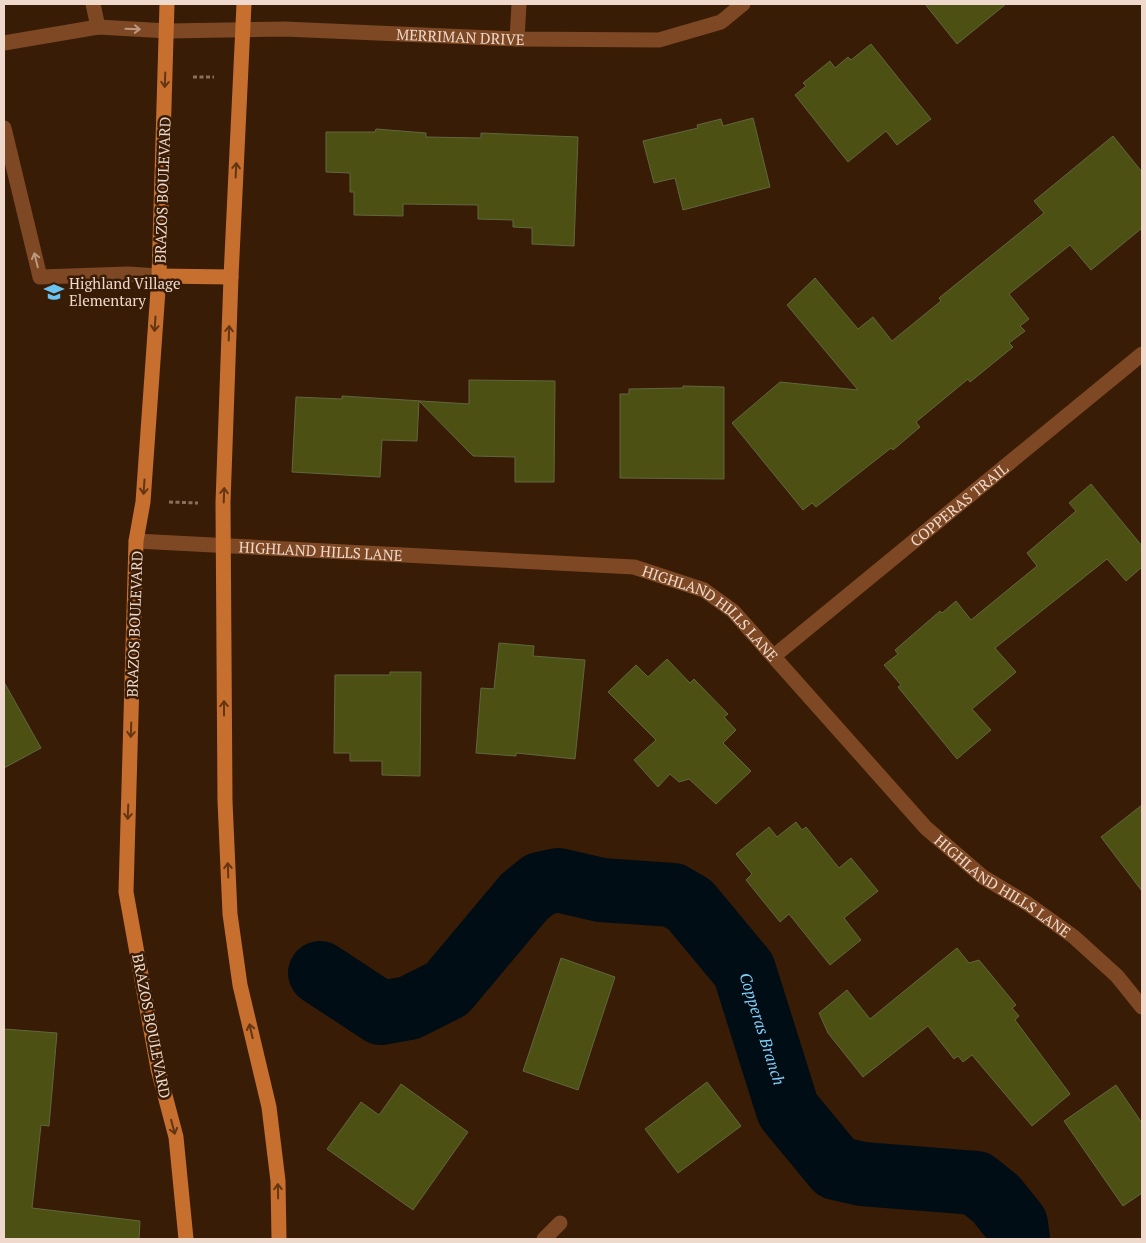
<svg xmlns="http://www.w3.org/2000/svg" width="1146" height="1243" font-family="'PT Serif',serif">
  <rect width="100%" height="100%" fill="#391c06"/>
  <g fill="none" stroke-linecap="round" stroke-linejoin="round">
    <path stroke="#010d15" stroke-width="64" id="s1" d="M 320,973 L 381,1013 L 409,1008 L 447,989 L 524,897 L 540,884 L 558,880 L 601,890 L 673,895 L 690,905 L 744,970 L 788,1110 L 836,1168 L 862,1174 L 976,1183 L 996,1199 L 1016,1224 L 1018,1239"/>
  </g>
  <g fill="#4c5113" stroke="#61663f">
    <path d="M 925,4 L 1006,4 L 957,44 Z"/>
    <path d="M 871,44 L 931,119 L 897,145 L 886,131 L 848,162 L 795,95 L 806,86 L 803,83 L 830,61 L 835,68 L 848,57 L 851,60 Z"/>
    <path d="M 753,118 L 770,187 L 683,210 L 675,178 L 654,183 L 643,141 L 698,128 L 697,125 L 721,119 L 723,126 Z"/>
    <path d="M 376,129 L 426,133 L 426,137 L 481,138 L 481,133 L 578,137 L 574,246 L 532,244 L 532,228 L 513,227 L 513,220 L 478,219 L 478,205 L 403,204 L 403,216 L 354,215 L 354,192 L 350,192 L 350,173 L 326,172 L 326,132 L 375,132 Z"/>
    <path d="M 1113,136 L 1142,172 L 1142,228 L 1091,270 L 1070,245 L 1009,294 L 1029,319 L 1020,326 L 1025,331 L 1009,343 L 1013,347 L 970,382 L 968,379 L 916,422 L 920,427 L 893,450 L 891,448 L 816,507 L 812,503 L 803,510 L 732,423 L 780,382 L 858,390 L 787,305 L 815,278 L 858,329 L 873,317 L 892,341 L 941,301 L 939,298 L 1044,213 L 1034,201 Z"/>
    <path d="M 469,380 L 555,381 L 554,482 L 515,482 L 515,457 L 473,456 L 419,401 L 417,441 L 382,440 L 380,477 L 292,472 L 296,397 L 342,399 L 342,396 L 469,404 Z"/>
    <path d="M 683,386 L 724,387 L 724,479 L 620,478 L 620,394 L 629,394 L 629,389 L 683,388 Z"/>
    <path d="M 1091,484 L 1142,546 L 1142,567 L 1126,581 L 1107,559 L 995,648 L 1016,672 L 972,709 L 991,730 L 957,759 L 898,687 L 901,685 L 884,665 L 898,654 L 895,650 L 940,611 L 942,613 L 956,601 L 971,620 L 1037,566 L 1027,553 L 1076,511 L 1069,503 Z"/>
    <path d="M 499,643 L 534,646 L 533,656 L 585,660 L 575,759 L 516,753 L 516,756 L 476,753 L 481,688 L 494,689 Z"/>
    <path d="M 667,659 L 690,683 L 694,679 L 728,714 L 724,717 L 736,730 L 723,743 L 751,771 L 716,804 L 689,779 L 679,782 L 670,774 L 658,787 L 634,760 L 656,740 L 608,692 L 636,665 L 648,677 Z"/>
    <path d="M 390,672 L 421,672 L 420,776 L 382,775 L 382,761 L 350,761 L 350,753 L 334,753 L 335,675 L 390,675 Z"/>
    <path d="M 4,682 L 41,748 L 4,768 Z"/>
    <path d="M 1142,805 L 1142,891 L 1101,837 Z"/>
    <path d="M 796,822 L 802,830 L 806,827 L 839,868 L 851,858 L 878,891 L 844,918 L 861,940 L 830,965 L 789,914 L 780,922 L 746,880 L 752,874 L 736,854 L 769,827 L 777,837 Z"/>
    <path d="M 957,948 L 969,963 L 979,960 L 1016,1005 L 1012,1008 L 1019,1016 L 1015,1020 L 1070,1094 L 1032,1126 L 972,1055 L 963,1062 L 958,1056 L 954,1059 L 928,1026 L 863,1077 L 828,1033 L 819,1013 L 847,990 L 870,1019 Z"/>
    <path d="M 561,958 L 615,977 L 578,1090 L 523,1071 Z"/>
    <path d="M 4,1029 L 57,1033 L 49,1126 L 41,1125 L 32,1208 L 140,1221 L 139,1239 L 4,1239 Z"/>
    <path d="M 707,1082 L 741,1126 L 678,1173 L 645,1129 Z"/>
    <path d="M 401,1084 L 468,1132 L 413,1210 L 327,1149 L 361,1102 L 379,1115 Z"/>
    <path d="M 1116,1085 L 1142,1123 L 1142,1193 L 1123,1206 L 1064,1121 Z"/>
  </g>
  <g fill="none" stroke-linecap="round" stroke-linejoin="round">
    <g stroke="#89705e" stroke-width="3" stroke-dasharray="4 2.5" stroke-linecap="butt">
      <path d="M 193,77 L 214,77"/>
      <path d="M 169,502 L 198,503"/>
    </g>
    <g stroke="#7d4823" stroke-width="15">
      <path d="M 93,4 L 98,27"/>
      <path d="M 517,39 L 519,4"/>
      <path id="s2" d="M 4,43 L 98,27 L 168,31 L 284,29 L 517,39 L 659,40 L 721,22 L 743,4"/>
      <path d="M 4,128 L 40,277 L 128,274 L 159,276"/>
      <path id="s3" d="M 136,541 L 634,567 L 704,590 L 733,611 L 926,828 L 983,877 L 1028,904 L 1074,937 L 1117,976 L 1142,1007"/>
      <path id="s4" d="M 774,656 L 1142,354"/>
      <path d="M 544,1239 L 560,1223"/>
    </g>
    <g stroke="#c66f2f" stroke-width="15">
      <path d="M 167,4 L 159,276 L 143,502 L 136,541 L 126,892 L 158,1069 L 176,1137 L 186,1239"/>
      <path d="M 244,4 L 231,277 L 223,503 L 225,801 L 230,914 L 240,985 L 269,1107 L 278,1181 L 279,1239"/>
      <path d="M 159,276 L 231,277"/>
    </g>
  </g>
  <defs><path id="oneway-shaft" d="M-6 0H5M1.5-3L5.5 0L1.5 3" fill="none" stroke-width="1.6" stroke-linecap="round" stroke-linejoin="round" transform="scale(1.25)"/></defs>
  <g stroke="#bb9880">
    <use href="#oneway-shaft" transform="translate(133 29) rotate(2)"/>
    <use href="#oneway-shaft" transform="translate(36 260) rotate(-104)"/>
  </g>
  <g stroke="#633512">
    <use href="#oneway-shaft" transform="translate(165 80) rotate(92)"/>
    <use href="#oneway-shaft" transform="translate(236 170) rotate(-87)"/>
    <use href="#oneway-shaft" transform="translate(155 324) rotate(94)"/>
    <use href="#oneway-shaft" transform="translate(229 333) rotate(-88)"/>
    <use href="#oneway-shaft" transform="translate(144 487) rotate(94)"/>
    <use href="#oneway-shaft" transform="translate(224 495) rotate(-88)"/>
    <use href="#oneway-shaft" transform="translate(224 708) rotate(-90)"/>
    <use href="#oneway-shaft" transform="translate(131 730) rotate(92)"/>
    <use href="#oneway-shaft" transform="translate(128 812) rotate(92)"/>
    <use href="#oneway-shaft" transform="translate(228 870) rotate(-92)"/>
    <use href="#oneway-shaft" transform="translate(251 1031) rotate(-103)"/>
    <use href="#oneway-shaft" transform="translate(173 1127) rotate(75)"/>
    <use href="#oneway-shaft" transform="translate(278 1191) rotate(-91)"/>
  </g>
  <defs>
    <symbol id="school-bare" viewBox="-9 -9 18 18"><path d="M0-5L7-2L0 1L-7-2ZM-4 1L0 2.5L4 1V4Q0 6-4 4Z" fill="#6bc3f2" stroke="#391c06" stroke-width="2.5" paint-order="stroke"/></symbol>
  </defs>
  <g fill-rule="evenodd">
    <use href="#school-bare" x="40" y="278" width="28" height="28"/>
  </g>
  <g text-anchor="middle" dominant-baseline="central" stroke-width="5" stroke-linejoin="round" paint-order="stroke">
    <g font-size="15" fill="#eed9cc" stroke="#391c06">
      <text stroke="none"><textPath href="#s2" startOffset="458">MERRIMAN DRIVE</textPath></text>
      <text transform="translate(162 190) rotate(-88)">BRAZOS BOULEVARD</text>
      <text stroke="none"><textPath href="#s4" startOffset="239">COPPERAS TRAIL</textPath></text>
      <text stroke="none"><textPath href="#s3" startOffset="185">HIGHLAND HILLS LANE</textPath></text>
      <text stroke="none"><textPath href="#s3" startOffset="590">HIGHLAND HILLS LANE</textPath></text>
      <text transform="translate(134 624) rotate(-88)">BRAZOS BOULEVARD</text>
      <text stroke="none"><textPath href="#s3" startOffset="995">HIGHLAND HILLS LANE</textPath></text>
      <text transform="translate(152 1026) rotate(79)">BRAZOS BOULEVARD</text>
    </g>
    <g font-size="15" fill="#eed9cc" stroke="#391c06" text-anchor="start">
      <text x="69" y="283">Highland Village<tspan x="69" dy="17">Elementary</tspan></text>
    </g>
    <g font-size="16" font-style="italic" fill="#80d1fd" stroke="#391c06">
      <text stroke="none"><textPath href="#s1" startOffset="585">Copperas Branch</textPath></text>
    </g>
  </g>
  <rect width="1146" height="1243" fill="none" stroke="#eed9cc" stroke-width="10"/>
</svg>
